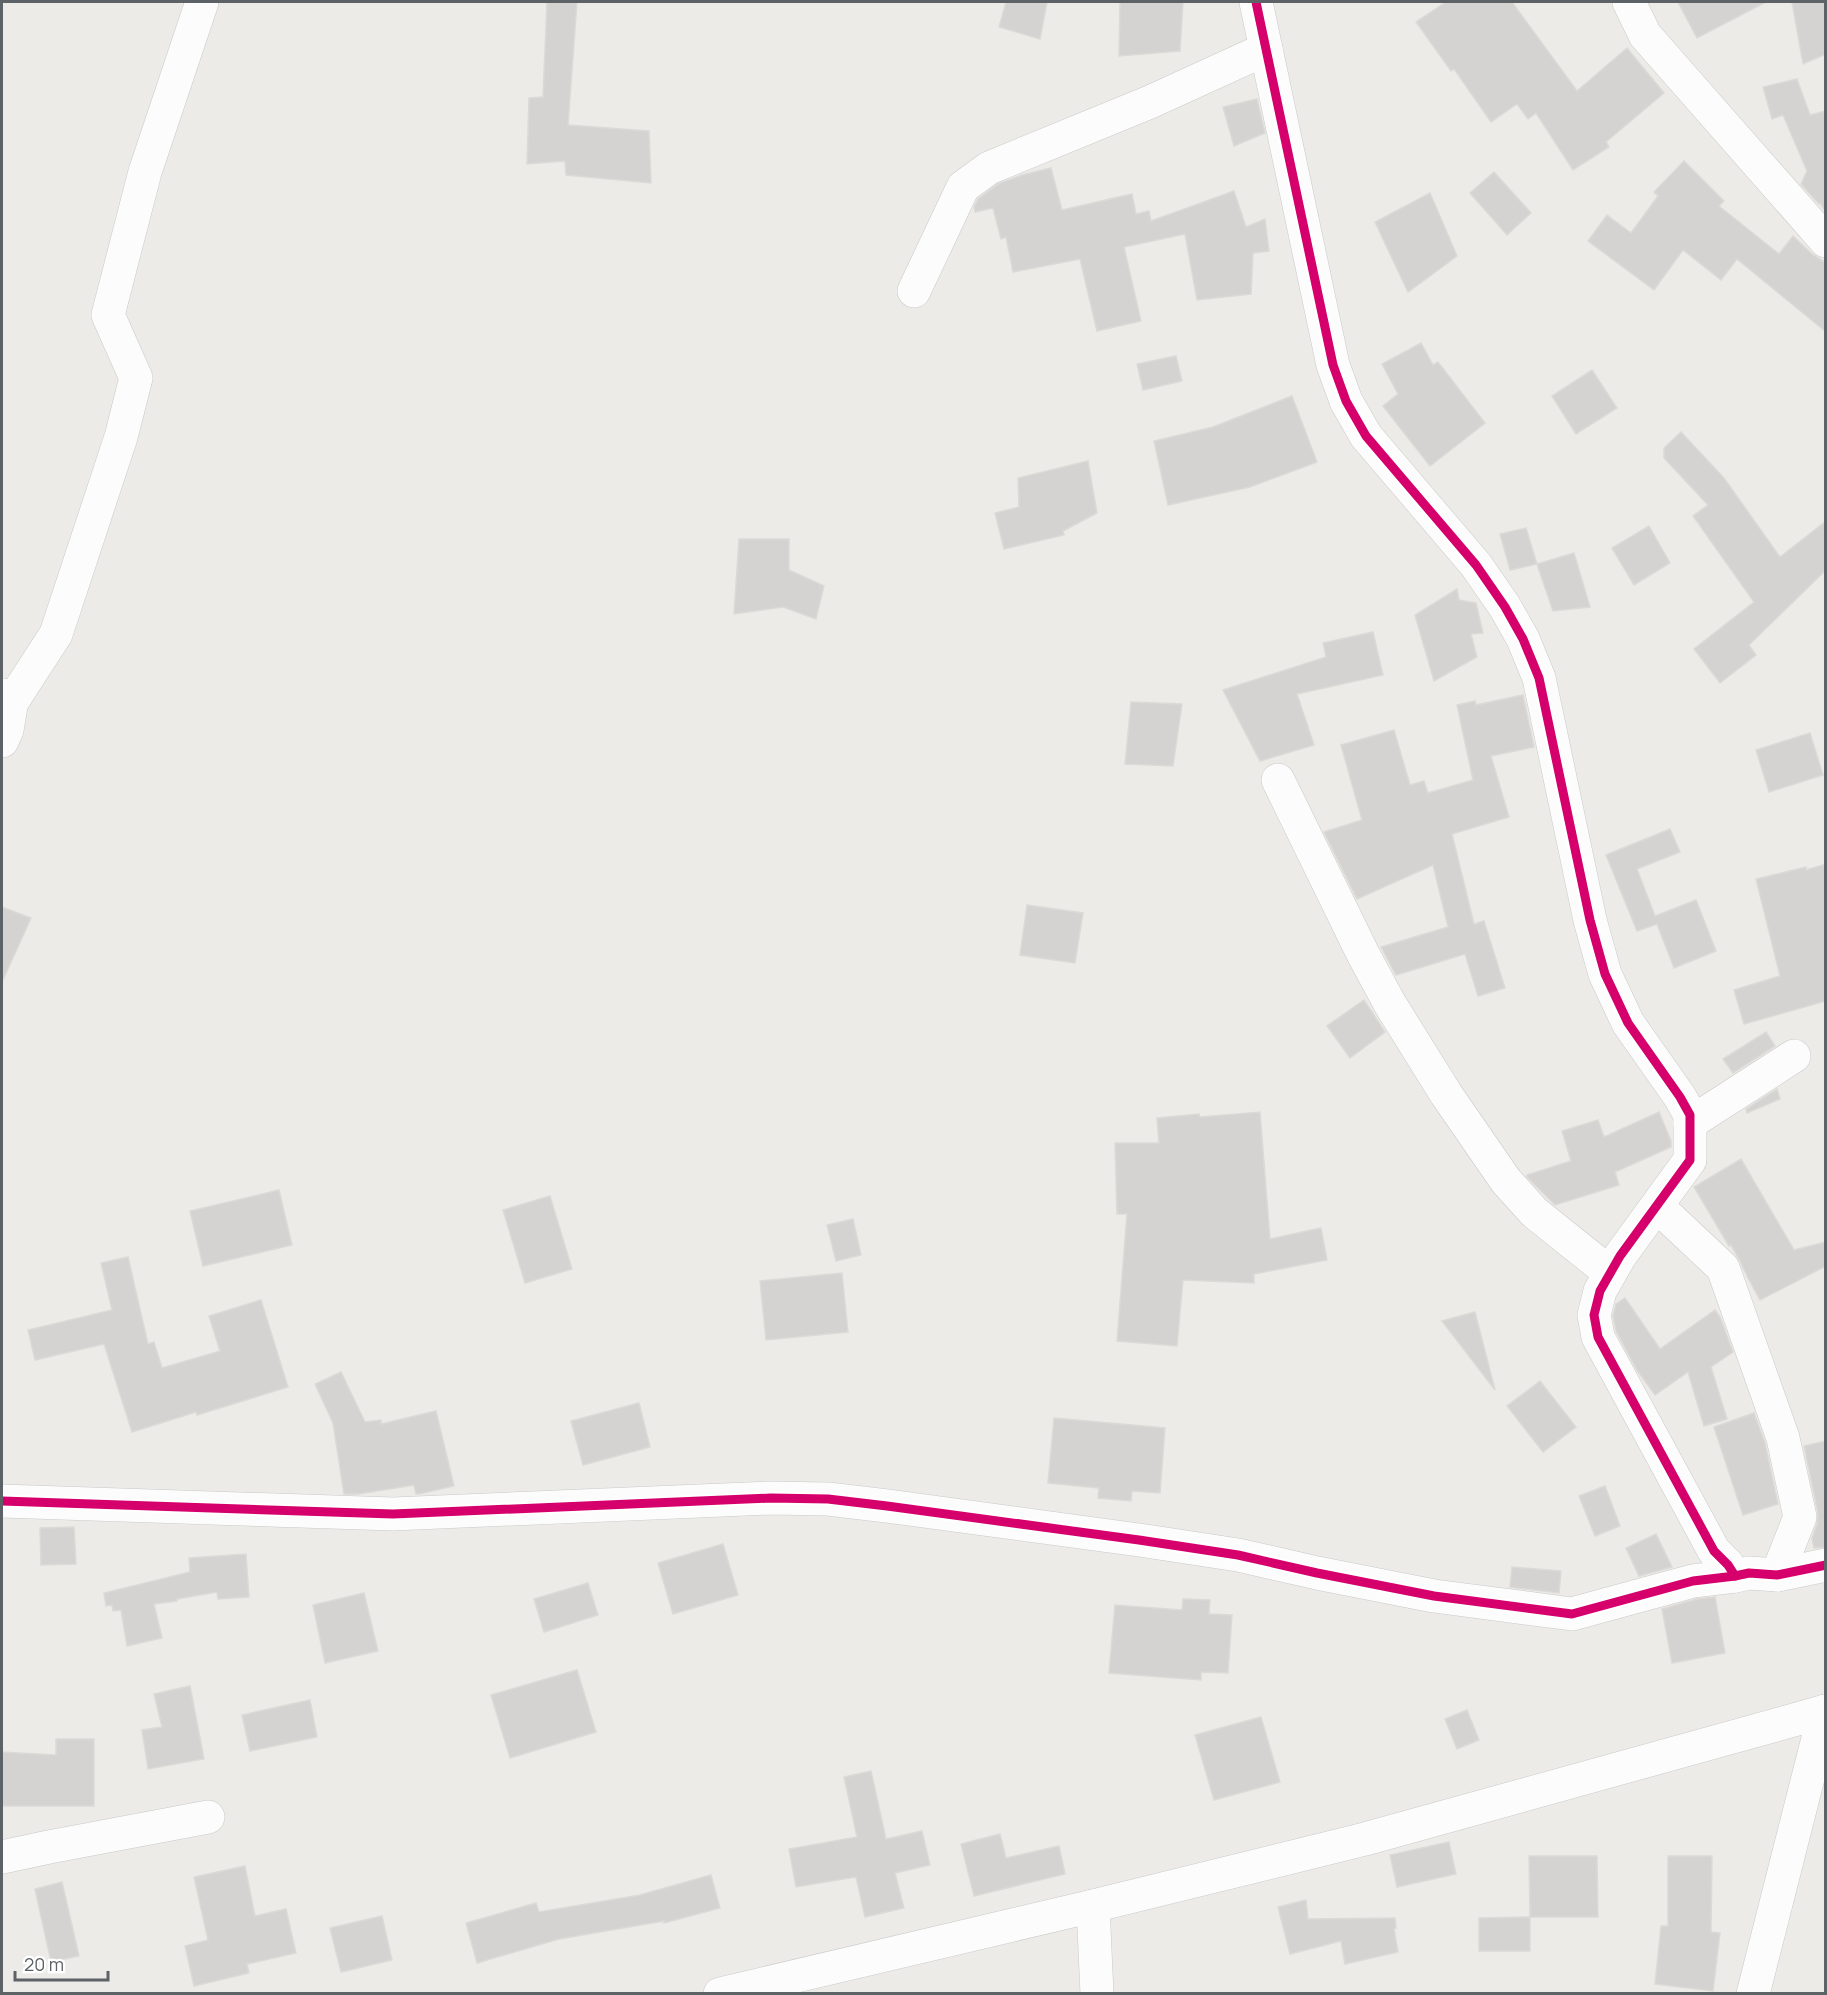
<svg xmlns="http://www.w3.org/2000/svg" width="1827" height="1995" font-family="Manrope,sans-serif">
  <rect width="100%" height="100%" fill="#edebe8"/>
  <g fill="#d4d3d2" stroke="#dcdad7" stroke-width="1.5">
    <path d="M 547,2 L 577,2 L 568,125 L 649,131 L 651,183 L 566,175 L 565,161 L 527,164 L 529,98 L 543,97 Z"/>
    <path d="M 1006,2 L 1047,2 L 1040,39 L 999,27 Z"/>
    <path d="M 1120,2 L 1183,2 L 1180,51 L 1119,56 Z"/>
    <path d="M 1446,2 L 1512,2 L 1577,91 L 1627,48 L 1664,93 L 1606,142 L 1609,147 L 1573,170 L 1536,113 L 1528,119 L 1517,104 L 1491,122 L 1454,69 L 1451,71 L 1416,22 Z"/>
    <path d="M 1678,2 L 1766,2 L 1697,38 Z"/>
    <path d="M 1792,2 L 1826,2 L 1826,54 L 1803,64 Z"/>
    <path d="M 1797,79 L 1810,115 L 1826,111 L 1826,212 L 1820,203 L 1819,204 L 1801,184 L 1807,171 L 1783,115 L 1772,119 L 1763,87 Z"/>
    <path d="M 1257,99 L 1265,133 L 1234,146 L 1223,107 Z"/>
    <path d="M 1684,161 L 1724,201 L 1719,206 L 1779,254 L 1793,236 L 1812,254 L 1826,263 L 1826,332 L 1737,259 L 1721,280 L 1683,250 L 1654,290 L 1588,241 L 1607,215 L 1631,233 L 1658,196 L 1654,192 Z"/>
    <path d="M 1051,168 L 1062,210 L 1132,194 L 1136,214 L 1149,211 L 1151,221 L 1234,191 L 1246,227 L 1265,219 L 1269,251 L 1253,253 L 1251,294 L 1197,300 L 1185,234 L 1124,247 L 1141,321 L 1097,331 L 1080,259 L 1013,272 L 1006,237 L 1001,239 L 993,208 L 975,212 L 974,207 L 978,199 L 998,184 L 1022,175 Z"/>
    <path d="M 1494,172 L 1531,213 L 1507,235 L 1470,193 Z"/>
    <path d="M 1430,193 L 1457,256 L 1408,292 L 1375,222 Z"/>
    <path d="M 1421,343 L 1433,365 L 1438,362 L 1485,423 L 1430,466 L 1383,406 L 1398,394 L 1382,364 Z"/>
    <path d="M 1176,356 L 1182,381 L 1143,390 L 1137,364 Z"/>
    <path d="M 1592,370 L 1617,408 L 1576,434 L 1552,396 Z"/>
    <path d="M 1292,396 L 1317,462 L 1250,487 L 1168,505 L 1154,441 L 1213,427 Z"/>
    <path d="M 1681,432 L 1724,478 L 1780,557 L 1826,521 L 1826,570 L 1749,645 L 1756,655 L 1720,683 L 1694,649 L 1754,602 L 1693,516 L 1708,505 L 1664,458 L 1664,448 Z"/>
    <path d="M 1088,461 L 1097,513 L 1063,531 L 1064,535 L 1004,549 L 995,513 L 1019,507 L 1018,478 Z"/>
    <path d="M 1649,526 L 1670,563 L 1634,585 L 1612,548 Z"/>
    <path d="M 1526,528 L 1537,564 L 1510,570 L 1500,534 Z"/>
    <path d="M 739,539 L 789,539 L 789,570 L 824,586 L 816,619 L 783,607 L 734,614 Z"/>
    <path d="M 1574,553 L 1590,607 L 1553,611 L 1537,564 Z"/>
    <path d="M 1457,589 L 1459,600 L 1476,603 L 1483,633 L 1471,634 L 1477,657 L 1434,681 L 1415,615 Z"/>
    <path d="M 1373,632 L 1383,675 L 1297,694 L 1314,745 L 1260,761 L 1223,690 L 1326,657 L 1323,643 Z"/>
    <path d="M 1523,695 L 1534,747 L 1491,756 L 1509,817 L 1452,834 L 1474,924 L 1484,921 L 1505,988 L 1478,996 L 1465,954 L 1396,975 L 1381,947 L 1448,927 L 1433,865 L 1357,899 L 1324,832 L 1362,820 L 1341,745 L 1394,730 L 1410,785 L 1424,781 L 1428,793 L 1473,780 L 1457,705 L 1475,701 L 1476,705 Z"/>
    <path d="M 1131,702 L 1182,704 L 1173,766 L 1125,764 Z"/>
    <path d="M 1810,733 L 1823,775 L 1769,792 L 1756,750 Z"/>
    <path d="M 1670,829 L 1680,852 L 1637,869 L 1655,916 L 1696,900 L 1716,951 L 1674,968 L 1657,924 L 1637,931 L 1606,855 Z"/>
    <path d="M 1826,864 L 1826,1001 L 1744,1024 L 1734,990 L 1780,976 L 1756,879 L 1806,867 L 1806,870 Z"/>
    <path d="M 1027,905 L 1083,913 L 1075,963 L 1020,955 Z"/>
    <path d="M 2,907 L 31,918 L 2,982 Z"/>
    <path d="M 1364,1000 L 1385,1032 L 1350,1058 L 1327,1026 Z"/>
    <path d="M 1766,1032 L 1775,1046 L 1733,1073 L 1723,1059 Z"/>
    <path d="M 1777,1089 L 1780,1099 L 1747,1113 L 1746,1109 Z"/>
    <path d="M 1260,1112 L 1270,1239 L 1321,1228 L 1327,1260 L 1254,1274 L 1254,1283 L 1183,1280 L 1177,1346 L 1117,1341 L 1127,1214 L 1117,1214 L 1115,1143 L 1159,1143 L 1157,1118 L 1199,1114 L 1200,1117 Z"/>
    <path d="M 1659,1112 L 1671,1141 L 1671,1147 L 1615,1172 L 1619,1185 L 1555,1205 L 1527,1177 L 1527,1175 L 1571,1161 L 1562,1131 L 1598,1120 L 1604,1137 Z"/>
    <path d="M 1741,1159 L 1794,1250 L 1826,1242 L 1826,1266 L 1760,1300 L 1748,1278 L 1740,1261 L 1731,1245 L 1729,1246 L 1694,1187 Z"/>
    <path d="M 279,1190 L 292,1245 L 203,1266 L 190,1211 Z"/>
    <path d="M 550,1196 L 572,1269 L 525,1283 L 503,1210 Z"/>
    <path d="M 853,1219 L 861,1255 L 836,1261 L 827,1225 Z"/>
    <path d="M 128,1257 L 148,1344 L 154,1342 L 162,1368 L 220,1351 L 209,1316 L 261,1300 L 288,1387 L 197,1415 L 196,1412 L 132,1432 L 104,1344 L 35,1360 L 28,1330 L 112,1310 L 101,1263 Z"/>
    <path d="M 842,1273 L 848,1332 L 766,1340 L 760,1281 Z"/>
    <path d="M 1625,1298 L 1660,1349 L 1715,1310 L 1720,1317 L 1733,1352 L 1711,1367 L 1727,1419 L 1704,1426 L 1688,1372 L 1655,1395 L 1637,1370 L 1616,1331 L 1613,1316 L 1616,1304 Z"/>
    <path d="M 1475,1312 L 1495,1390 L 1442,1321 Z"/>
    <path d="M 341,1372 L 365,1422 L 381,1420 L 381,1424 L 436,1411 L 454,1486 L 419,1494 L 416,1494 L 414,1485 L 358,1494 L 344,1494 L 333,1423 L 315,1384 Z"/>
    <path d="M 1540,1381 L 1576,1427 L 1543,1452 L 1507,1406 Z"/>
    <path d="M 639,1403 L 650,1447 L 583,1465 L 571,1421 Z"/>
    <path d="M 1754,1413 L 1765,1443 L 1778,1504 L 1743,1515 L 1714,1427 Z"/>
    <path d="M 1054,1418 L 1165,1428 L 1160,1493 L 1132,1491 L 1131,1501 L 1098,1498 L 1099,1488 L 1048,1483 Z"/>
    <path d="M 1826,1441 L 1826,1547 L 1814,1548 L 1812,1539 L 1817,1524 L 1818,1513 L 1804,1446 Z"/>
    <path d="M 1605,1486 L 1620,1526 L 1595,1536 L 1579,1496 Z"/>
    <path d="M 74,1527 L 76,1564 L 41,1565 L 40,1528 Z"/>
    <path d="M 1656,1534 L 1672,1567 L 1639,1576 L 1626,1548 Z"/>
    <path d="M 723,1544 L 738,1595 L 673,1614 L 658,1563 Z"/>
    <path d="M 246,1554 L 249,1597 L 218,1599 L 217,1592 L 177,1599 L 177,1601 L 154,1604 L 162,1638 L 127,1646 L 121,1610 L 113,1611 L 112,1605 L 106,1606 L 104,1593 L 190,1572 L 189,1558 Z"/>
    <path d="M 1512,1567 L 1561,1571 L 1559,1593 L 1510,1587 Z"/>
    <path d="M 588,1583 L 598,1615 L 544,1632 L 534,1599 Z"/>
    <path d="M 364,1593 L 378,1651 L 325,1663 L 313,1605 Z"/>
    <path d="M 1715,1597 L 1725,1653 L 1672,1663 L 1662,1609 L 1697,1599 Z"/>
    <path d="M 1183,1599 L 1210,1600 L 1209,1614 L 1232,1615 L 1228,1673 L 1201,1672 L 1201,1680 L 1109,1673 L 1115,1605 L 1182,1610 Z"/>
    <path d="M 577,1670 L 596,1732 L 510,1758 L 491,1695 Z"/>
    <path d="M 190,1686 L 204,1759 L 148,1769 L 142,1730 L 162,1727 L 154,1694 Z"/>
    <path d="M 310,1700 L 317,1737 L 250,1751 L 242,1715 Z"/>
    <path d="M 1467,1710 L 1479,1740 L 1457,1749 L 1445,1719 Z"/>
    <path d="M 1261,1717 L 1280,1782 L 1214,1800 L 1195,1735 Z"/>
    <path d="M 56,1739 L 94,1739 L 94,1806 L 2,1806 L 2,1752 L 56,1755 Z"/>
    <path d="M 871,1771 L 886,1839 L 922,1831 L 930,1865 L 895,1873 L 904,1908 L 865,1917 L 856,1877 L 796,1887 L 789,1849 L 857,1837 L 844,1777 Z"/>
    <path d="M 1000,1834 L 1006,1858 L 1059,1846 L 1065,1874 L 974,1896 L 961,1844 Z"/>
    <path d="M 1449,1842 L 1456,1874 L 1397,1887 L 1390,1855 Z"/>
    <path d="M 1529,1856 L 1597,1856 L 1598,1917 L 1530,1917 Z"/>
    <path d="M 1668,1856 L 1712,1856 L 1711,1932 L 1720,1933 L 1713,1991 L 1655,1984 L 1661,1926 L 1668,1926 Z"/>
    <path d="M 245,1866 L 255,1916 L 286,1909 L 296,1953 L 247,1964 L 249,1973 L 194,1986 L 185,1946 L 208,1940 L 194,1877 Z"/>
    <path d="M 711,1875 L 720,1908 L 664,1923 L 664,1921 L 559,1939 L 477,1963 L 466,1923 L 536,1903 L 539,1912 L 640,1895 Z"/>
    <path d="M 62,1882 L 79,1956 L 51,1962 L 35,1889 Z"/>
    <path d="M 1306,1900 L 1308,1919 L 1395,1918 L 1396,1928 L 1394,1929 L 1398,1952 L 1345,1964 L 1341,1941 L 1290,1954 L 1278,1907 Z"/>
    <path d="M 382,1916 L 392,1960 L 341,1972 L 330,1928 Z"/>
    <path d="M 1530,1917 L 1530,1951 L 1479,1951 L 1479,1918 Z"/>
  </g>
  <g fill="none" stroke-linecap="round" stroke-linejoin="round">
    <defs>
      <g id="street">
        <path d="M 1256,2 L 1333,365 L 1346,401 L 1366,436 L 1476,565 L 1505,607 L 1523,639 L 1539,678 L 1590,920 L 1605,974 L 1628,1023 L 1680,1097 L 1690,1115 L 1690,1160 L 1620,1256 L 1600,1291 L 1594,1315 L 1598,1337 L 1714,1551 L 1728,1565 L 1735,1576 L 1749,1573 L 1777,1575 L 1826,1565"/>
        <path d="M 1629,2 L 1645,35 L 1826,241"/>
        <path d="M 914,291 L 963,187 L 989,168 L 1150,102 L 1266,49"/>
        <path d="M 2,695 L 11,706 L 7,730 L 2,741"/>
        <path d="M 10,705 L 56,634 L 121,437 L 136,378 L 108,315 L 145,172 L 202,2"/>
        <path d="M 1278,780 L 1363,954 L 1390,1004 L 1446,1094 L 1506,1181 L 1534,1212 L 1610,1273"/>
        <path d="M 1690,1123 L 1794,1056"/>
        <path d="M 1657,1206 L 1723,1268 L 1783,1438 L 1800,1517 L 1777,1575"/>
        <path d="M 2,1501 L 393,1514 L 771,1498 L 828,1499 L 887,1506 L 1139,1540 L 1238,1555 L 1317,1573 L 1434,1596 L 1572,1614 L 1693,1581 L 1735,1576"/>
        <path d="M 2,1857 L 49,1847 L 208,1817"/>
        <path d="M 1093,1906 L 1097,1994"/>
        <path d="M 1753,1994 L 1825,1711"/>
      </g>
      <path id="secondary" d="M 720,1994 L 1093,1906 L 1365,1839 L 1826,1711"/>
    </defs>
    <use href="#street" stroke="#c8c9c9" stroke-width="34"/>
    <use href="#secondary" stroke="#c9caca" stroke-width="34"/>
    <use href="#street" stroke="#fcfcfc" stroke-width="33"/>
    <use href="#secondary" stroke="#fcfcfc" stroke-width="33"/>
    <defs>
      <g id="cycleway">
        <path d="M 1256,2 L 1333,365 L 1346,401 L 1366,436 L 1476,565 L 1505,607 L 1523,639 L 1539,678 L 1590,920 L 1605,974 L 1628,1023 L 1680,1097 L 1690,1115 L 1690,1160 L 1620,1256 L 1600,1291 L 1594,1315 L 1598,1337 L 1714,1551 L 1728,1565 L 1735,1576 L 1749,1573 L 1777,1575 L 1826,1565"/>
        <path d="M 2,1501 L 393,1514 L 771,1498 L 828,1499 L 887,1506 L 1139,1540 L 1238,1555 L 1317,1573 L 1434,1596 L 1572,1614 L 1693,1581 L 1735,1576"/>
      </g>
    </defs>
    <use href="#cycleway" stroke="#fff" stroke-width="13"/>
    <use href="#cycleway" stroke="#d6006c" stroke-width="9"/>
  </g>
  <rect width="1827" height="1995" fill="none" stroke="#5d6266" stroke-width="6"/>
  <path d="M15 1971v9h93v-9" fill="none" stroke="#5d6266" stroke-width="3"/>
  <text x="24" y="1971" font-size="18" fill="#5d6266" stroke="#ffffff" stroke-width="4.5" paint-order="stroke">20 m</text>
</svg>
